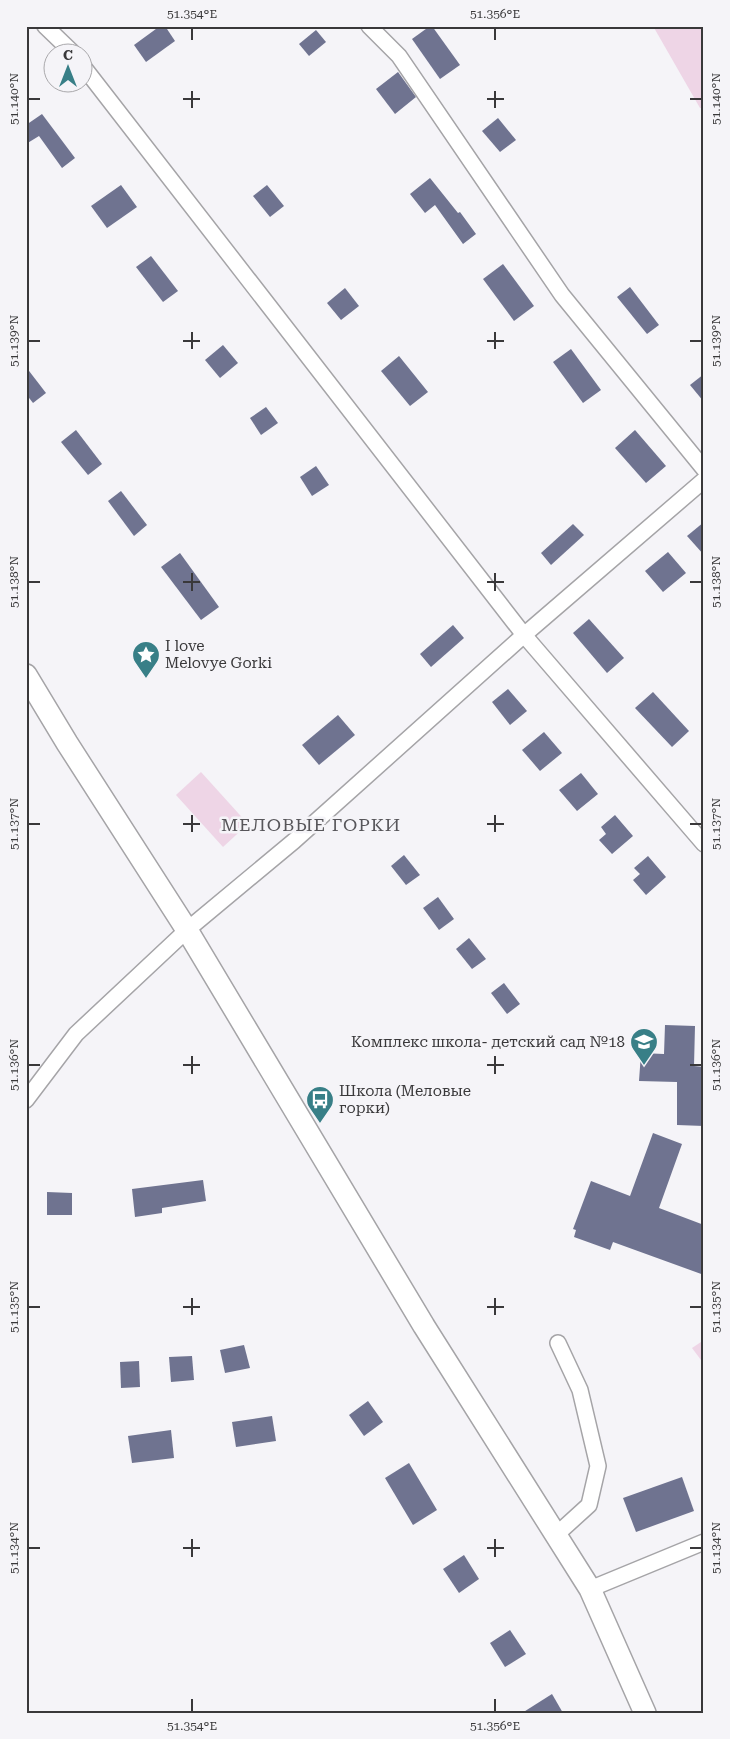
<svg xmlns="http://www.w3.org/2000/svg" width="730" height="1739" font-family="'Roboto Serif',serif">
  <rect width="100%" height="100%" fill="#f5f4f8"/>
  <g fill="#eed5e6">
    <path d="M 653,26 L 704,26 L 704,108 L 700,108 Z"/>
    <path d="M 201,772 L 248,824 L 223,847 L 176,795 Z"/>
    <path d="M 704,1340 L 704,1364 L 692,1348 Z"/>
  </g>
  <g fill="#6f7390">
    <path d="M 160,26 L 165,26 L 175,41 L 146,62 L 134,45 Z"/>
    <path d="M 430,26 L 432,26 L 460,65 L 440,79 L 412,39 Z"/>
    <path d="M 316,30 L 326,42 L 309,56 L 299,44 Z"/>
    <path d="M 398,72 L 416,97 L 395,114 L 376,89 Z"/>
    <path d="M 42,114 L 75,158 L 62,168 L 39,136 L 26,144 L 26,125 Z"/>
    <path d="M 498,118 L 516,140 L 500,152 L 482,131 Z"/>
    <path d="M 430,178 L 458,213 L 460,212 L 476,234 L 463,244 L 435,205 L 425,213 L 410,194 Z"/>
    <path d="M 121,185 L 137,207 L 107,228 L 91,206 Z"/>
    <path d="M 267,185 L 284,206 L 270,217 L 253,196 Z"/>
    <path d="M 151,256 L 178,291 L 163,302 L 136,267 Z"/>
    <path d="M 503,264 L 534,306 L 514,321 L 483,279 Z"/>
    <path d="M 630,287 L 659,325 L 647,334 L 617,297 Z"/>
    <path d="M 345,288 L 359,306 L 341,320 L 327,303 Z"/>
    <path d="M 223,345 L 238,363 L 220,378 L 205,360 Z"/>
    <path d="M 571,349 L 601,390 L 583,403 L 553,362 Z"/>
    <path d="M 399,356 L 428,392 L 410,406 L 381,371 Z"/>
    <path d="M 26,367 L 46,393 L 33,403 L 26,394 Z"/>
    <path d="M 704,374 L 704,402 L 690,385 Z"/>
    <path d="M 266,407 L 278,423 L 261,435 L 250,418 Z"/>
    <path d="M 76,430 L 102,464 L 88,475 L 61,442 Z"/>
    <path d="M 635,430 L 666,466 L 646,483 L 615,448 Z"/>
    <path d="M 316,466 L 329,485 L 312,496 L 300,477 Z"/>
    <path d="M 121,491 L 147,525 L 134,536 L 108,501 Z"/>
    <path d="M 704,522 L 704,555 L 687,536 Z"/>
    <path d="M 573,524 L 584,535 L 551,565 L 541,553 Z"/>
    <path d="M 668,552 L 686,573 L 663,592 L 645,571 Z"/>
    <path d="M 180,553 L 219,607 L 201,620 L 161,567 Z"/>
    <path d="M 589,619 L 624,658 L 607,673 L 573,633 Z"/>
    <path d="M 453,625 L 464,638 L 431,667 L 420,654 Z"/>
    <path d="M 508,689 L 527,711 L 510,725 L 492,702 Z"/>
    <path d="M 653,692 L 689,731 L 672,747 L 635,708 Z"/>
    <path d="M 338,715 L 355,735 L 319,765 L 302,745 Z"/>
    <path d="M 544,732 L 562,753 L 540,771 L 522,750 Z"/>
    <path d="M 581,773 L 598,794 L 577,811 L 559,790 Z"/>
    <path d="M 615,815 L 633,836 L 612,854 L 599,840 L 606,834 L 601,827 Z"/>
    <path d="M 404,855 L 420,875 L 406,885 L 391,866 Z"/>
    <path d="M 648,856 L 666,877 L 646,895 L 633,880 L 640,874 L 634,868 Z"/>
    <path d="M 438,897 L 454,919 L 439,930 L 423,908 Z"/>
    <path d="M 469,938 L 486,959 L 472,969 L 456,949 Z"/>
    <path d="M 504,983 L 520,1004 L 507,1014 L 491,993 Z"/>
    <path d="M 665,1025 L 695,1026 L 694,1066 L 704,1067 L 704,1126 L 677,1125 L 677,1082 L 639,1081 L 641,1053 L 664,1054 Z"/>
    <path d="M 653,1133 L 682,1144 L 659,1208 L 704,1225 L 704,1275 L 613,1242 L 610,1250 L 574,1237 L 576,1230 L 573,1229 L 591,1181 L 630,1196 Z"/>
    <path d="M 203,1180 L 206,1201 L 162,1208 L 162,1213 L 135,1217 L 132,1189 Z"/>
    <path d="M 47,1192 L 72,1193 L 72,1215 L 47,1215 Z"/>
    <path d="M 244,1345 L 250,1368 L 225,1373 L 220,1350 Z"/>
    <path d="M 192,1356 L 194,1380 L 171,1382 L 169,1357 Z"/>
    <path d="M 139,1361 L 140,1387 L 121,1388 L 120,1362 Z"/>
    <path d="M 368,1401 L 383,1422 L 364,1436 L 349,1415 Z"/>
    <path d="M 272,1416 L 276,1441 L 236,1447 L 232,1422 Z"/>
    <path d="M 171,1430 L 174,1458 L 132,1463 L 128,1436 Z"/>
    <path d="M 409,1463 L 437,1510 L 413,1525 L 385,1478 Z"/>
    <path d="M 682,1477 L 694,1511 L 636,1532 L 623,1498 Z"/>
    <path d="M 464,1555 L 479,1579 L 459,1593 L 443,1569 Z"/>
    <path d="M 510,1630 L 526,1654 L 505,1667 L 490,1643 Z"/>
    <path d="M 552,1694 L 563,1713 L 522,1713 Z"/>
  </g>
  <g fill="none" stroke-linecap="round" stroke-linejoin="round">
    <defs>
      <g id="street">
        <path d="M 45,26 L 72,52"/>
        <path d="M 369,26 L 399,56 L 562,295 L 704,469"/>
        <path d="M 82,65 L 524,635 L 704,844"/>
        <path d="M 26,1100 L 76,1034 L 187,930 L 294,841 L 524,635 L 704,480"/>
        <path d="M 556,1535 L 589,1505 L 598,1466 L 580,1390 L 558,1343"/>
        <path d="M 590,1589 L 704,1542"/>
      </g>
      <path id="secondary" d="M 26,675 L 67,743 L 187,930 L 424,1326 L 590,1589 L 645,1713"/>
    </defs>
    <use href="#street" stroke="#a5a4a7" stroke-width="18"/>
    <use href="#secondary" stroke="#a5a4a7" stroke-width="24"/>
    <use href="#street" stroke="#fff" stroke-width="15"/>
    <use href="#secondary" stroke="#fff" stroke-width="21"/>
  </g>
  <path fill="none" stroke="#39383a" stroke-width="2" d="M 192,28 L 192,40M 495,28 L 495,40M 192,91 L 192,108M 495,91 L 495,108M 28,99 L 40,99M 183,99 L 200,99M 487,99 L 504,99M 690,99 L 702,99M 192,332 L 192,349M 495,332 L 495,349M 28,341 L 40,341M 183,341 L 200,341M 487,341 L 504,341M 690,341 L 702,341M 192,573 L 192,591M 495,573 L 495,591M 28,582 L 40,582M 183,582 L 200,582M 487,582 L 504,582M 690,582 L 702,582M 192,815 L 192,832M 495,815 L 495,832M 28,824 L 40,824M 183,824 L 200,824M 487,824 L 504,824M 690,824 L 702,824M 192,1056 L 192,1074M 495,1056 L 495,1074M 28,1065 L 40,1065M 183,1065 L 200,1065M 487,1065 L 504,1065M 690,1065 L 702,1065M 192,1298 L 192,1315M 495,1298 L 495,1315M 28,1307 L 40,1307M 183,1307 L 200,1307M 487,1307 L 504,1307M 690,1307 L 702,1307M 192,1539 L 192,1557M 495,1539 L 495,1557M 28,1548 L 40,1548M 183,1548 L 200,1548M 487,1548 L 504,1548M 690,1548 L 702,1548M 192,1699 L 192,1712M 495,1699 L 495,1712"/>
  <defs>
    <symbol id="sight-pin" viewBox="-11 -11 22 30"><path d="M0 17L-7.5 6A9.5 9.5 0 1 1 7.5 6Z" fill="#387f87" stroke="#f5f4f8"/><path d="M0-6L1.8-2.2L6-1.7L2.9 1.2L3.7 5.4L0 3.3L-3.7 5.4L-2.9 1.2L-6-1.7L-1.8-2.2Z" fill="#fff"/></symbol>
    <symbol id="school-pin" viewBox="-11 -11 22 30"><path d="M0 17L-7.5 6A9.5 9.5 0 1 1 7.5 6Z" fill="#387f87" stroke="#f5f4f8"/><path d="M0-5L7-2L0 1L-7-2ZM-4 1L0 2.5L4 1V4Q0 6-4 4Z" fill="#fff"/></symbol>
    <symbol id="bus-pin" viewBox="-11 -11 22 30"><path d="M0 17L-7.5 6A9.5 9.5 0 1 1 7.5 6Z" fill="#387f87" stroke="#f5f4f8"/><path d="M-5-6H5V4H4V6H2V4H-2V6H-4V4H-5ZM-3.5-4V0h7V-4ZM-3.5 1.2v1.5H-2V1.2ZM2 1.2v1.5H3.5V1.2Z" fill="#fff"/></symbol>
  </defs>
  <g fill-rule="evenodd">
    <use href="#sight-pin" x="130" y="639" width="32" height="43"/>
    <use href="#school-pin" x="628" y="1026" width="32" height="43"/>
    <use href="#bus-pin" x="304" y="1084" width="32" height="43"/>
  </g>
  <g text-anchor="middle" dominant-baseline="central" stroke-width="5" stroke-linejoin="round" paint-order="stroke">
    <g font-size="15" fill="#39383a" stroke="#f5f4f8" text-anchor="start">
      <text x="165" y="646">I love<tspan x="165" dy="17">Melovye Gorki</tspan></text>
      <text x="625" y="1042" text-anchor="end">Комплекс школа- детский сад №18</text>
      <text x="339" y="1091">Школа (Меловые<tspan x="339" dy="17">горки)</tspan></text>
    </g>
    <g font-size="18" letter-spacing="1" fill="#57565a" stroke="#f5f4f8">
      <text x="311" y="824">МЕЛОВЫЕ ГОРКИ</text>
    </g>
  </g>
  <rect width="730" height="1739" fill="none" stroke="#f5f4f8" stroke-width="55"/>
  <g transform="translate(68 68)"><circle r="24" fill="#f5f4f8" stroke="#aaa9ac"/>
  <path d="M0-4L9 19L0 12L-9 19Z" fill="#387f87"/>
  <text y="-8" font-size="14" font-weight="bold" text-anchor="middle" fill="#39383a">С</text>
  </g>
  <rect x="28" y="28" width="674" height="1684" fill="none" stroke="#39383a" stroke-width="2"/>
  <g font-size="12" text-anchor="middle" fill="#39383a">
    <text x="192" y="18">51.354°E</text>
    <text x="495" y="18">51.356°E</text>
    <text transform="translate(14 99) rotate(-90)" y="4">51.140°N</text>
    <text transform="translate(716 99) rotate(-90)" y="4">51.140°N</text>
    <text transform="translate(14 341) rotate(-90)" y="4">51.139°N</text>
    <text transform="translate(716 341) rotate(-90)" y="4">51.139°N</text>
    <text transform="translate(14 582) rotate(-90)" y="4">51.138°N</text>
    <text transform="translate(716 582) rotate(-90)" y="4">51.138°N</text>
    <text transform="translate(14 824) rotate(-90)" y="4">51.137°N</text>
    <text transform="translate(716 824) rotate(-90)" y="4">51.137°N</text>
    <text transform="translate(14 1065) rotate(-90)" y="4">51.136°N</text>
    <text transform="translate(716 1065) rotate(-90)" y="4">51.136°N</text>
    <text transform="translate(14 1307) rotate(-90)" y="4">51.135°N</text>
    <text transform="translate(716 1307) rotate(-90)" y="4">51.135°N</text>
    <text transform="translate(14 1548) rotate(-90)" y="4">51.134°N</text>
    <text transform="translate(716 1548) rotate(-90)" y="4">51.134°N</text>
    <text x="192" y="1730">51.354°E</text>
    <text x="495" y="1730">51.356°E</text>
  </g>
</svg>
